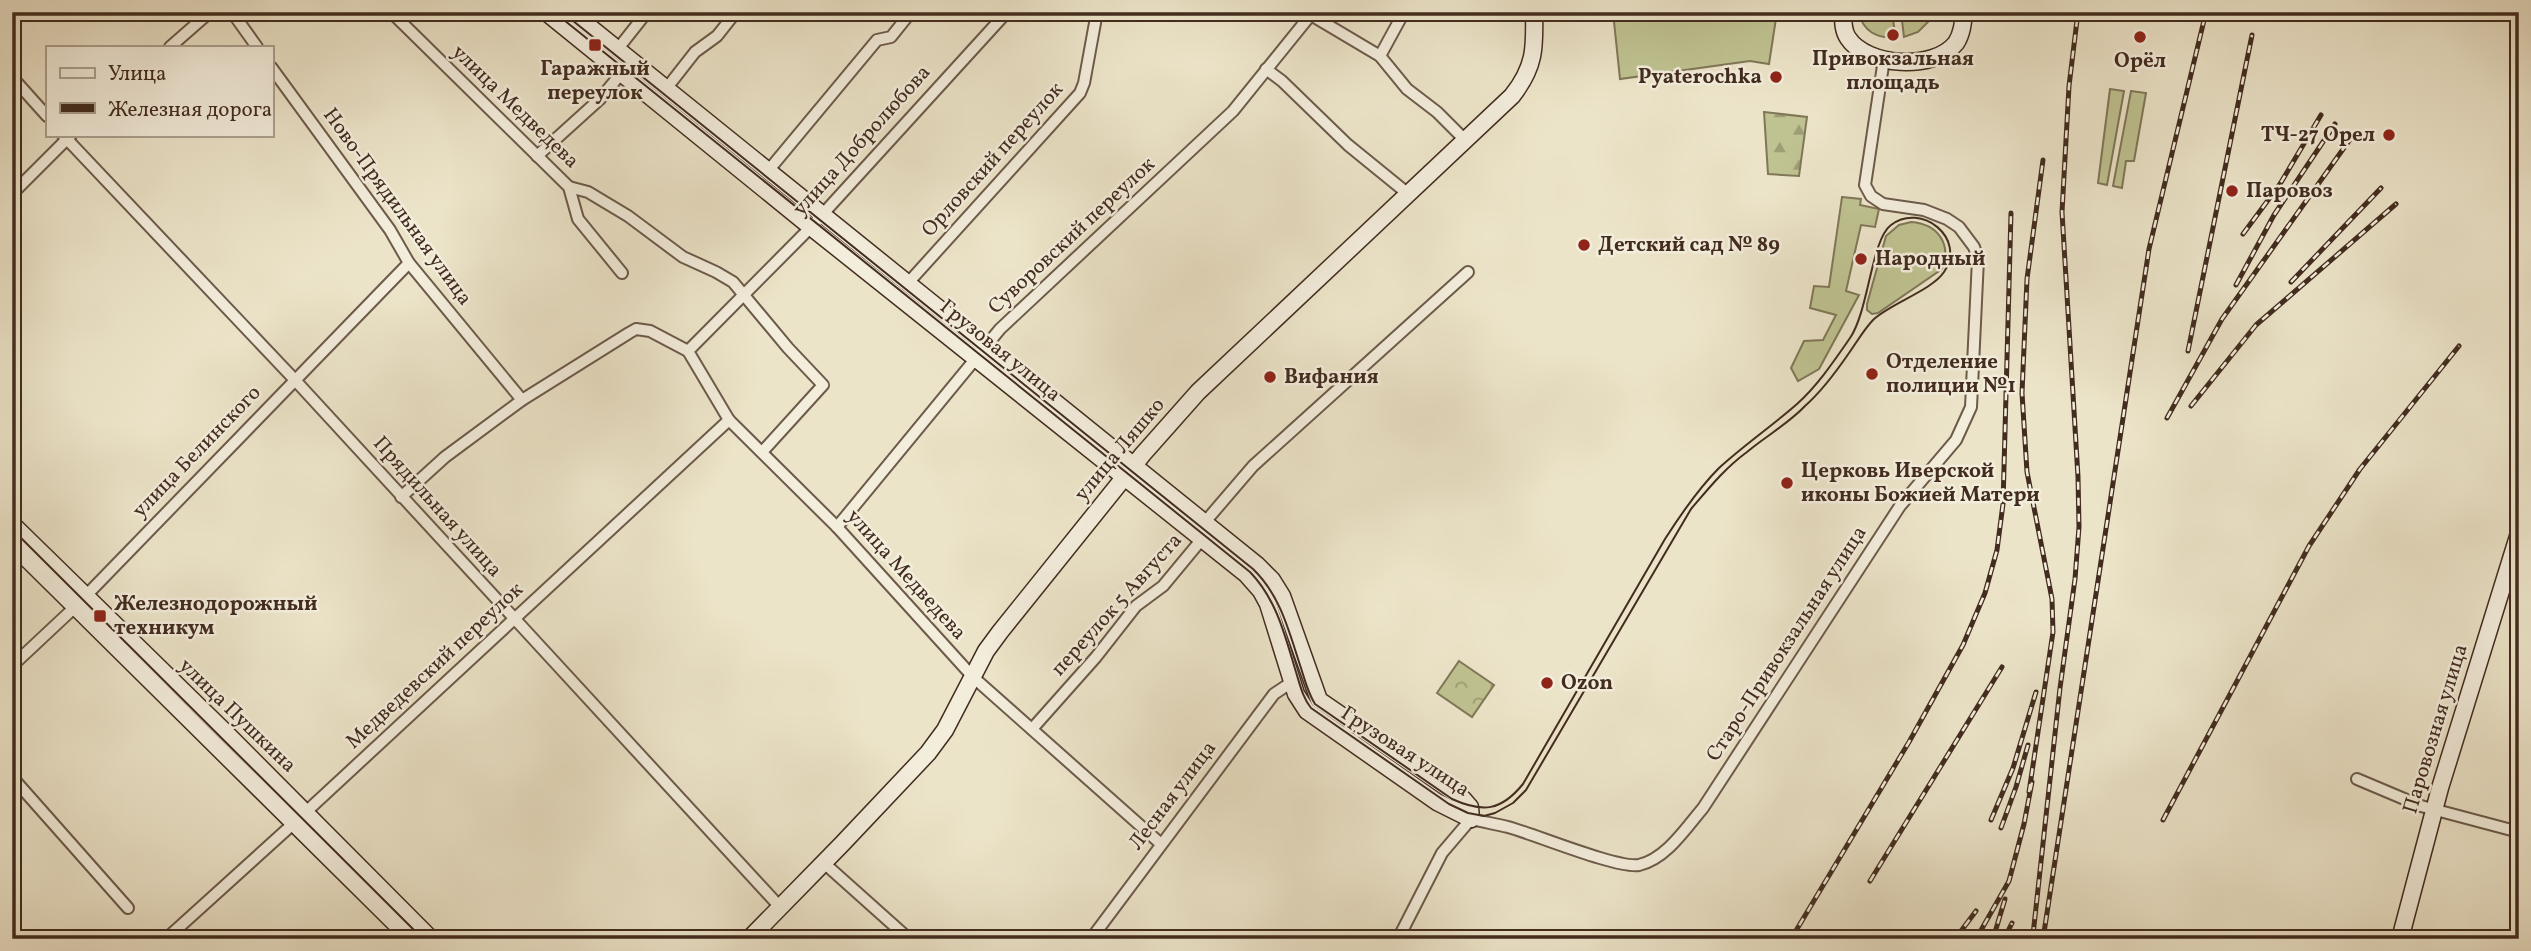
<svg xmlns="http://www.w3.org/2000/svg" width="2531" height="951" font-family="Vollkorn,serif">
  <defs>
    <pattern id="forest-firs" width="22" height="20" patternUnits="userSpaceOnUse" patternTransform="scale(1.75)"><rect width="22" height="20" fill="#bfc291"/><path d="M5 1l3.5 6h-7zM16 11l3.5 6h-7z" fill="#9d9e76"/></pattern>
    <pattern id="park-crowns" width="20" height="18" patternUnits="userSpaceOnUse" patternTransform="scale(1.75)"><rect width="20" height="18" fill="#bfc291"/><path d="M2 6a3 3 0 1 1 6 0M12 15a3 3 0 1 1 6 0" fill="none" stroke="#9d9e76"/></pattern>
  </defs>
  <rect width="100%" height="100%" fill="#ece4c9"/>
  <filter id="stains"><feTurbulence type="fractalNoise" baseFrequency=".00286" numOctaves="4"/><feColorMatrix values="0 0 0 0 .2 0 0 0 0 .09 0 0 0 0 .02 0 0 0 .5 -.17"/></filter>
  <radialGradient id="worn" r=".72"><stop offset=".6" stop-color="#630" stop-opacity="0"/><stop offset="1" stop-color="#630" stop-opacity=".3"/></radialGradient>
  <g fill="#bfc291" stroke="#807758" stroke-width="2">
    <path d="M 1613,12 L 1777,12 L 1769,64 L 1750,61 L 1620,79 Z"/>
    <path d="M 1858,12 L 1878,12 L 1878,17 L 1893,20 L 1896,38 C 1876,38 1864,32 1858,12 Z"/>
    <path d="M 1901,12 L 1929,12 L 1933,17 L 1918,32 L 1904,37 Z"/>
    <path d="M 2110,89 L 2124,91 L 2107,185 L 2098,183 Z"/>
    <path d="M 2131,91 L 2146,93 L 2134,161 L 2126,161 L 2122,188 L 2113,186 Z"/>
    <path d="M 1842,197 L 1861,199 L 1860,205 L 1879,209 L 1875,227 L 1861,225 L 1846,291 L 1859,295 L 1819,369 L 1798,381 L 1791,368 L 1804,341 L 1823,340 L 1836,315 L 1810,308 L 1814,286 L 1829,287 Z"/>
    <path d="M 1911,222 C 1938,224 1952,244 1942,269 L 1878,313 L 1872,314 L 1867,310 L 1867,304 L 1886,236 L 1899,225 Z"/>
  </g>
  <path fill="url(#forest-firs)" stroke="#807758" stroke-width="2" d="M 1764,112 L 1807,117 L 1799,176 L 1768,174 Z"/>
  <path fill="url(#park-crowns)" stroke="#807758" stroke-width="2" d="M 1459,661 L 1494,685 L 1472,717 L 1437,693 Z"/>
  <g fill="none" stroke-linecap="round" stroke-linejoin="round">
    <defs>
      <g id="street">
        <path d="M 232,12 L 257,47"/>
        <path d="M 391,12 L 569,187 L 578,219 L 622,273"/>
        <path d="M 1311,15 L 1380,56 L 1407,89 L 1437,112 L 1465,140"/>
        <path d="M 170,47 L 210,12"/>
        <path d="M 617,50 L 647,12"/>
        <path d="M 1380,56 L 1404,12"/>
        <path d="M 271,67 L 390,230 L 409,263 L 522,400"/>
        <path d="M 1266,69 L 1282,81 L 1348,145 L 1407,193"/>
        <path d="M 12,77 L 47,116"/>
        <path d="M 666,89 L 695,52 L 717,36 L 736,12"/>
        <path d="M 63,135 L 294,379 L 780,907"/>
        <path d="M 537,156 L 600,99 L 624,70"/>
        <path d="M 768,171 L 877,40 L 891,37 L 911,12"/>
        <path d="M 569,187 L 588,192 L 628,216 L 683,257 L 716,272 L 733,282 L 788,348 L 823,385 L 763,451"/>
        <path d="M 12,194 L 71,135"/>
        <path d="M 908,283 L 1080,93 L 1084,83 L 1097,12"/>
        <path d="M 688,351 L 811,227 L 1007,12"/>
        <path d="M 401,497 L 445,457 L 522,400 L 629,333 L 636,329 L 650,331 L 688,351 L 729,420 L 837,527 L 973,677 L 1161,844"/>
        <path d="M 1205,522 L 1253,466 L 1468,272"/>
        <path d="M 837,527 L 1000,329 L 1233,111 L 1313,12"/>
        <path d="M 12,666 L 75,607 L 409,263"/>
        <path d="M 1032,729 L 1096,657 L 1136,606 L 1163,586 L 1202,539"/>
        <path d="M 12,777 L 128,908"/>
        <path d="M 2357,779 L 2421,806 L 2519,832"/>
        <path d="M 824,863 L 909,939"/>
        <path d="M 166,939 L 294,823 L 729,420"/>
        <path d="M 1091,939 L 1274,694 L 1292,682"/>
        <path d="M 1398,939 L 1442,853 L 1471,819 C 1483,822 1496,824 1508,827 C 1534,834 1618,869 1639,865 C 1666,859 1686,828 1703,808 L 1900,506 L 1956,440 L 1971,407 L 1978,259 L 1974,247 L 1959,227 L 1947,219 L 1924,210 L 1883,204 L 1871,196 L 1865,185 L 1884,59"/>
      </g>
      <g id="secondary">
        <path d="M 546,12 L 811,227 L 1246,574 L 1261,591 L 1268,604 L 1296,694 L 1307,711 L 1437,802 L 1471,819"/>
        <path d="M 571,12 L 1257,565 L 1272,580 L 1282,596 L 1319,700 L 1463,799 L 1470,807 L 1471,819"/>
        <path d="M 1843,12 C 1843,21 1843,31 1848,38 C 1867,67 1934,71 1956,43 C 1962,34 1963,23 1964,12"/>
        <path d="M 12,524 L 224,731 L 431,939"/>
        <path d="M 12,544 L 411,939"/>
        <path d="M 749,939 L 842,844 L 928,753 L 945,730 L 986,651 L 1000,632 L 1143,454 L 1198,392 L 1512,96 C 1535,67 1535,48 1534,12"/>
        <path d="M 2400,939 L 2440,788 L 2519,533"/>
      </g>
    </defs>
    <use href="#street" stroke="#6c5a4a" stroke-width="14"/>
    <use href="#secondary" stroke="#422c1f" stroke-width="19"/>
    <use href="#street" stroke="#f3eddc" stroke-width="10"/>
    <use href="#secondary" stroke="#f3eddc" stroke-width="16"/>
    <g stroke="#422c1f" stroke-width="2">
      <path d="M 554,12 L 1250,572 C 1277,600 1285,636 1296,672 C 1300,685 1303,698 1311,708 L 1449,804 L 1468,813 L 1484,816 L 1495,813 L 1513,803 L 1526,790 L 1691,509 C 1709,488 1725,468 1747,452 C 1766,436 1788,424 1805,406 C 1822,391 1836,372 1849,353 C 1857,342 1864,329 1874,319 C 1892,303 1932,290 1944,272 C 1967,238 1921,202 1891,225 C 1871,240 1869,310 1850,338 C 1834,361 1818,385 1797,404 C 1772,426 1744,445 1719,468 C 1698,489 1681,514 1665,539 L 1523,784 C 1501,811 1483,813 1452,799 L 1315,704 C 1308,693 1305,681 1301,668 C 1289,632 1281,596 1253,569 L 562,12"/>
      <path d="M 12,529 L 423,939"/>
    </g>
    <defs>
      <g id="rail">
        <path d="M 2243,234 L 2280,184 L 2321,115"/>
        <path d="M 2291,282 L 2381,188"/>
        <path d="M 2236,285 L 2274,215 L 2335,124"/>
        <path d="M 2188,351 L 2252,35"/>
        <path d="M 2191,406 L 2256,325 L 2396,204"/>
        <path d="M 2167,418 L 2222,319 L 2351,138"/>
        <path d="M 2029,792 L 2053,632 L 2052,599 L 2027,472 L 2022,393 L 2027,279 L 2043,160"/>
        <path d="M 1991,820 L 2013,768 L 2036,692"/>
        <path d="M 2163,820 L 2309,546 L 2360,469 L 2459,346"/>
        <path d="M 2001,828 L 2016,787 L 2028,745"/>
        <path d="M 1870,881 L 2002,667"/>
        <path d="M 2033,935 L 2060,688 L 2075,579 L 2079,527 L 2078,477 L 2062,212 L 2069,86 L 2078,12"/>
        <path d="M 1791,939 L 1909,742 L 1963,645 L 1985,593 L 1997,550 L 2003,504 L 2011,213"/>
        <path d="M 1955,939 L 1976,911"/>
        <path d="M 1976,939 L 2009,881 L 2024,824 L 2032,782"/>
        <path d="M 1993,939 L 2005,899"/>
        <path d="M 2004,939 L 2012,923"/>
        <path d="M 2043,939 L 2149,249 L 2206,12"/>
      </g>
    </defs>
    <use href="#rail" stroke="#422c1f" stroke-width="5"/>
    <use href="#rail" stroke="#f3eddc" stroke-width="2.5" stroke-dasharray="8" stroke-linecap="butt"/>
  </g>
  <g fill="#8f2418" stroke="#f3eddc" stroke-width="2.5">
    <circle cx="1893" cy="35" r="7"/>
    <circle cx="2140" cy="37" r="7"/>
    <rect x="588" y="38" width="14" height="14" rx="3.5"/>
    <circle cx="1776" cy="77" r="7"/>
    <circle cx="2389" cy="135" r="7"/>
    <circle cx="2232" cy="191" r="7"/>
    <circle cx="1584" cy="245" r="7"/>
    <circle cx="1861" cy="259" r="7"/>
    <circle cx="1872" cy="374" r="7"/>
    <circle cx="1270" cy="377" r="7"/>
    <circle cx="1787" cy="483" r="7"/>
    <rect x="93" y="609" width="14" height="14" rx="3.5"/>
    <circle cx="1547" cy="683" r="7"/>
  </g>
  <g text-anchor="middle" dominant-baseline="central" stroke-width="5" stroke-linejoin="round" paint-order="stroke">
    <g font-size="21" font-weight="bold" fill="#422c1f" stroke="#f3eddc" text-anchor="start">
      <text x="1893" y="59" text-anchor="middle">Привокзальная<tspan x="1893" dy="24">площадь</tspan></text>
      <text x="2140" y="61" text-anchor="middle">Орёл</text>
      <text x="595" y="69" text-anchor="middle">Гаражный<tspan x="595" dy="24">переулок</tspan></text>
      <text x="1762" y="77" text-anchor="end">Pyaterochka</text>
      <text x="2375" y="135" text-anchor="end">ТЧ-27 Орел</text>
      <text x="2246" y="191">Паровоз</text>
      <text x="1598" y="245">Детский сад № 89</text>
      <text x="1875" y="259">Народный</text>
      <text x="1886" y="362">Отделение<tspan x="1886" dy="24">полиции №1</tspan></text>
      <text x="1284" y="377">Вифания</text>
      <text x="1801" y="471">Церковь Иверской<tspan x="1801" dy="24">иконы Божией Матери</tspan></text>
      <text x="114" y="604">Железнодорожный<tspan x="114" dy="24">техникум</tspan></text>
      <text x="1561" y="683">Ozon</text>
    </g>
    <g font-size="21" fill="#422c1f" stroke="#f3eddc">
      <text transform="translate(515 107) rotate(44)">улица Медведева</text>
      <text transform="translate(862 141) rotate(-48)">улица Добролюбова</text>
      <text transform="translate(993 160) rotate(-48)">Орловский переулок</text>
      <text transform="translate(397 207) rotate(54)">Ново-Прядильная улица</text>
      <text transform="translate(1072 236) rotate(-43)">Суворовский переулок</text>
      <text transform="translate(1000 351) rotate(39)">Грузовая улица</text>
      <text transform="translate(1120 450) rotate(-50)">улица Ляшко</text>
      <text transform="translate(197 452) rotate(-46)">улица Белинского</text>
      <text transform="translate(437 507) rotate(48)">Прядильная улица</text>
      <text transform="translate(906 575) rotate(48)">улица Медведева</text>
      <text transform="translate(1117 605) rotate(-48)">переулок 5 Августа</text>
      <text transform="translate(1787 644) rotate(-57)">Старо-Привокзальная улица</text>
      <text transform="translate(435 666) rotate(-43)">Медведевский переулок</text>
      <text transform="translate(237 716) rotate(44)">улица Пушкина</text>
      <text transform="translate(2436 729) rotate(-73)">Паровозная улица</text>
      <text transform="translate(1405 752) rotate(33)">Грузовая улица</text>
      <text transform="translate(1173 796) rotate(-53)">Лесная улица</text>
    </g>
  </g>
  <rect width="2531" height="951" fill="none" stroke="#ece4c9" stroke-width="42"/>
  <rect x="14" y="14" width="2503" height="923" fill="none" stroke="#422c1f" stroke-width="3.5"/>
  <rect x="21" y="21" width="2489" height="909" fill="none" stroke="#422c1f" stroke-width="2"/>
  <rect x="46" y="46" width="228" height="91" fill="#f3eddc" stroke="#aca090" stroke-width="2"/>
  <rect x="60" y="68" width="35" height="10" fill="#f3eddc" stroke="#aca090" stroke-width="2"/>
  <text x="108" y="80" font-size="21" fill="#422c1f">Улица</text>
  <rect x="60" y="103" width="35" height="10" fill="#422c1f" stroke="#aca090" stroke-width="2"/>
  <text x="108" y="116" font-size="21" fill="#422c1f">Железная дорога</text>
  <rect width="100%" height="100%" filter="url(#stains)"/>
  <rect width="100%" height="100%" fill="url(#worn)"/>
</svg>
